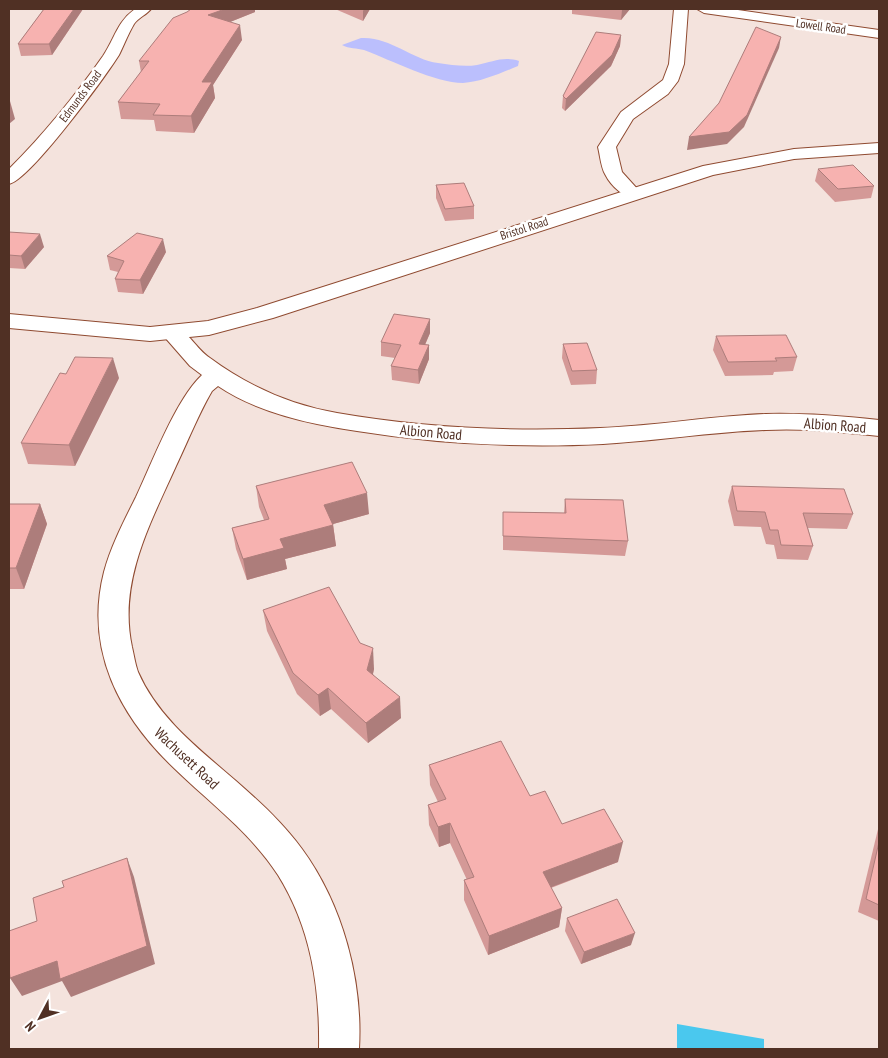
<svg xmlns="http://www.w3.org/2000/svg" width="888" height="1058" font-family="'PT Sans Narrow',sans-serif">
  <rect width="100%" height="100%" fill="#f4e3dd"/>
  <path fill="#bbbffd" d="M 361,38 C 389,36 411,59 438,63 C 451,65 465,67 477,65 C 493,62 503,56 519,61 L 518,66 C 501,73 481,82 463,83 C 435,83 391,60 364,50 C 357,48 349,49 342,45 Z"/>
  <path fill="#4ac8ee" d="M 677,1024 L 764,1039 L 764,1049 L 677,1049 Z"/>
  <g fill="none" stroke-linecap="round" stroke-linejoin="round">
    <defs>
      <g id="minor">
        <path d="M 135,9 L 151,9 C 146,15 138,18 134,24 C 128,34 124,45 119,55 C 105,77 30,180 9,184 L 9,169 C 43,135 75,96 103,56 C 115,38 117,22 135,9 Z"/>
        <path d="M 674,9 L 688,9 L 684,64 L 678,81 L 668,94 L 633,119 L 616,147 L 622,172 L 641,193 L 639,197 C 625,200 611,186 605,174 C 601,167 600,155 598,147 L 621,112 L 663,80 L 669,64 Z"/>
        <path d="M 697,9 L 731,9 L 879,30 L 879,38 L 704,13 Z"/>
        <path d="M 173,327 C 189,331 196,349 210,358 C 248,386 290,405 337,413 C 423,428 513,432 600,428 C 656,426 711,416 766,414 C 804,413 842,416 879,420 L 879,436 C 841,432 803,428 766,430 C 711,432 657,441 603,444 C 522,448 438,444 357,431 C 310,424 258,413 218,386 L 212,391 C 198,415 188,441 176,466 C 150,524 118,582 132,647 C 134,655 135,664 138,672 C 158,718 199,749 236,781 C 260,802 283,823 302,849 C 343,905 363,981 359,1049 L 319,1049 C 320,987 311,928 278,875 C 251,833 210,803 175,769 C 120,717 84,650 104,572 C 111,546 124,521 136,497 C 152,463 176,399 202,375 L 190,366 L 162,334 L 165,329 Z"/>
      </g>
      <path id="tertiary" d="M 879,143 L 879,153 L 794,159 L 713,175 L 273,318 L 209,335 L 150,341 L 9,328 L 9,314 L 150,327 L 208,321 L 257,308 L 703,166 L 794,149 Z"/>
    </defs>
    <use href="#minor" stroke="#8f4a30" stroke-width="2"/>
    <use href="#tertiary" stroke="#8f4a30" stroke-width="2"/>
    <use href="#minor" fill="#fff" fill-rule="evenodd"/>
    <use href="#tertiary" fill="#fff" fill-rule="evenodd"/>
  </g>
  <g fill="#d49997">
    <path d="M 44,9 L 83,9 L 52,55 L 21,56 L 18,44 Z"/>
    <path d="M 191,9 L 255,9 L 255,12 L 230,22 L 242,40 L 213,85 L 215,98 L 194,133 L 156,131 L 154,120 L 121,119 L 118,102 L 141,72 L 139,61 Z"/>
    <path d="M 335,9 L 370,9 L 363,21 Z"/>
    <path d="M 572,9 L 630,9 L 621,20 L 572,14 Z"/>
    <path d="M 621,35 L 620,46 L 611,66 L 565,111 L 562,108 L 563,96 Z"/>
    <path d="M 818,169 L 874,186 L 871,198 L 835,202 L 815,181 Z"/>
    <path d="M 436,185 L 474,206 L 474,219 L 445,221 L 436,198 Z"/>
    <path d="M 9,232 L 44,247 L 25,269 L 9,268 Z"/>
    <path d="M 166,252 L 143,294 L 118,292 L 115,279 L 118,272 L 110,270 L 107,256 Z"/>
    <path d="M 430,333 L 425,345 L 429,345 L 429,359 L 419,384 L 392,380 L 391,366 L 395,358 L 381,356 L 381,342 Z"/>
    <path d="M 716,336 L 797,357 L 793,371 L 774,372 L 773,375 L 725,376 L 713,350 Z"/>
    <path d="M 563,344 L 597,370 L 596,384 L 571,385 L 562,358 Z"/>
    <path d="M 119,378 L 75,466 L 28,464 L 21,443 Z"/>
    <path d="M 256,486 L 369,514 L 333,524 L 336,546 L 285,559 L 287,569 L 247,580 L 236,549 L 232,528 L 264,520 L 259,507 Z"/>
    <path d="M 732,486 L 853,514 L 847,529 L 808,528 L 813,546 L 808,560 L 777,559 L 774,545 L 766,544 L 761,527 L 734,526 L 728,501 Z"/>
    <path d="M 565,499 L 628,541 L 625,556 L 503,550 L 503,512 L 564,513 Z"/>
    <path d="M 9,504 L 40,504 L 47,524 L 24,589 L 9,589 Z"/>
    <path d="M 263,610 L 360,643 L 374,669 L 373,674 L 401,718 L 368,743 L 331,709 L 320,716 L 297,694 L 267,631 Z"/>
    <path d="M 429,765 L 530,796 L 562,824 L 618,862 L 551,888 L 562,908 L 559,927 L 488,955 L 464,900 L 464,880 L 467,880 L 450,843 L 439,847 L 429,825 L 428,805 L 438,802 L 430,785 Z"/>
    <path d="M 879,825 L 879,921 L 858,912 Z"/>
    <path d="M 567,918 L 631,945 L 581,964 L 565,931 Z"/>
  </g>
  <g fill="#ad7d7b">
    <path d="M 74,9 L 83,9 L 52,55 L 49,44 Z"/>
    <path d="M 225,9 L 255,9 L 255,12 L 210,30 L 208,15 Z"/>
    <path d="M 364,9 L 370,9 L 363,21 L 363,11 Z"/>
    <path d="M 623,9 L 630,9 L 621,20 L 622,10 Z"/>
    <path d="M 240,25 L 242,40 L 213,85 L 215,98 L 194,133 L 191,116 L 202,82 Z"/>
    <path d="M 621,35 L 620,46 L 611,66 L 565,111 L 566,99 Z"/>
    <path d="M 781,37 L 779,48 L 744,127 L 727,144 L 687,150 L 689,137 Z"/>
    <path d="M 10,101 L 15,119 L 9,124 L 9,103 Z"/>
    <path d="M 40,234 L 44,247 L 25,269 L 21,256 Z"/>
    <path d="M 163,239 L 166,252 L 143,294 L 140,280 Z"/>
    <path d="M 430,319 L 430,333 L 419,358 L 419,344 Z"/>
    <path d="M 429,345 L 429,359 L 419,384 L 418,370 Z"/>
    <path d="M 113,358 L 119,378 L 75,466 L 69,445 Z"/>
    <path d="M 367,493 L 369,514 L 326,526 L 324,505 Z"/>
    <path d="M 40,504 L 47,524 L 24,589 L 16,568 Z"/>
    <path d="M 333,525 L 336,546 L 285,559 L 287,569 L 247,580 L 243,559 L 280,539 Z"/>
    <path d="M 373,648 L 374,669 L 369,690 L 367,670 Z"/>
    <path d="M 328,688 L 331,709 L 320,716 L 318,695 Z"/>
    <path d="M 400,697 L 401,718 L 368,743 L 366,723 Z"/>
    <path d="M 450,823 L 450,843 L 439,847 L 438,827 Z"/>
    <path d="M 623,842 L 618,862 L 541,891 L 543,872 Z"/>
    <path d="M 127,858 L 134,877 L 155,964 L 71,997 L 62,981 L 22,996 L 10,978 Z"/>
    <path d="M 562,908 L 559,927 L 488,955 L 489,936 Z"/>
    <path d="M 635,933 L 631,945 L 581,964 L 584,952 Z"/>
  </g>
  <g fill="#f7b2b0" stroke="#ad7d7b">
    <path d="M 44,9 L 74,9 L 49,44 L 18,44 Z"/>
    <path d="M 191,9 L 225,9 L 208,15 L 240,25 L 202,82 L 212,82 L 191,116 L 153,115 L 160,104 L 118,102 L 149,61 L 139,61 L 173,18 L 187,12 Z"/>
    <path d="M 756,27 L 781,37 L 747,115 L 729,132 L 689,137 L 719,103 Z"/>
    <path d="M 596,32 L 621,35 L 612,55 L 566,99 L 563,96 Z"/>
    <path d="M 853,165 L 874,186 L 838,189 L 818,169 Z"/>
    <path d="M 464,183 L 474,206 L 445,209 L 436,185 Z"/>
    <path d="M 9,232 L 40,234 L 21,256 L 9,255 Z"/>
    <path d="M 137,233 L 163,239 L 140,280 L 115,279 L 124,261 L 107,256 Z"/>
    <path d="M 394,314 L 430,319 L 419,344 L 429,345 L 418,370 L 391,366 L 401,345 L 381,342 Z"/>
    <path d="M 786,335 L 797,357 L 775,358 L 777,361 L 728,362 L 716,336 Z"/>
    <path d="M 587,343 L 597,370 L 572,371 L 563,344 Z"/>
    <path d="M 75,357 L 113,358 L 69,445 L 21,443 L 60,373 L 66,374 Z"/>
    <path d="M 352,462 L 367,493 L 324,505 L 333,525 L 280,539 L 284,548 L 243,559 L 232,528 L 269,519 L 256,486 Z"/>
    <path d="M 732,486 L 844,489 L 853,514 L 803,513 L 813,546 L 781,545 L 778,530 L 770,530 L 765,512 L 737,511 Z"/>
    <path d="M 565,499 L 623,500 L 628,541 L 503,536 L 503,512 L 566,513 Z"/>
    <path d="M 9,504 L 40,504 L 16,568 L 9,568 Z"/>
    <path d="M 329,587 L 360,643 L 373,648 L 367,670 L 400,697 L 366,723 L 328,688 L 318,695 L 293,673 L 263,610 Z"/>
    <path d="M 501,741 L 530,796 L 545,791 L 562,824 L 604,809 L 623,842 L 543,872 L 562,908 L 489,936 L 464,880 L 474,877 L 450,823 L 438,827 L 428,805 L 446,799 L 429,765 Z"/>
    <path d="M 879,842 L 879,905 L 866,899 Z"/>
    <path d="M 127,858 L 147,946 L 60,979 L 57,961 L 10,978 L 9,968 L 9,931 L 37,921 L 33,898 L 64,887 L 62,881 Z"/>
    <path d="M 617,899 L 635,933 L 584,952 L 567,918 Z"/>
  </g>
  <g text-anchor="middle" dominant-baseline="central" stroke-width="5" stroke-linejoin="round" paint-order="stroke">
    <g font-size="12" fill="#503024" stroke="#fff">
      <text transform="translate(821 26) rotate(8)">Lowell Road</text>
      <text transform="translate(80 96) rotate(-53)">Edmunds Road</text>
      <text transform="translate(524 228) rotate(-18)">Bristol Road</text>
    </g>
    <g font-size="15" fill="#503024" stroke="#fff">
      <text transform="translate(835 425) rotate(4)">Albion Road</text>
      <text transform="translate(431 432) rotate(5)">Albion Road</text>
      <text transform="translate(187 758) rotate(43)">Wachusett Road</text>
    </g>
  </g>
  <rect width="888" height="1058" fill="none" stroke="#503024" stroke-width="20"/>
  <g transform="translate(40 1018) rotate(229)" stroke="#ffffff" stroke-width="4" paint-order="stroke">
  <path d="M0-4L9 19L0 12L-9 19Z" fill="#503024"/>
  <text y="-8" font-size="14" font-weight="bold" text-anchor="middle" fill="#503024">N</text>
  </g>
</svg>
